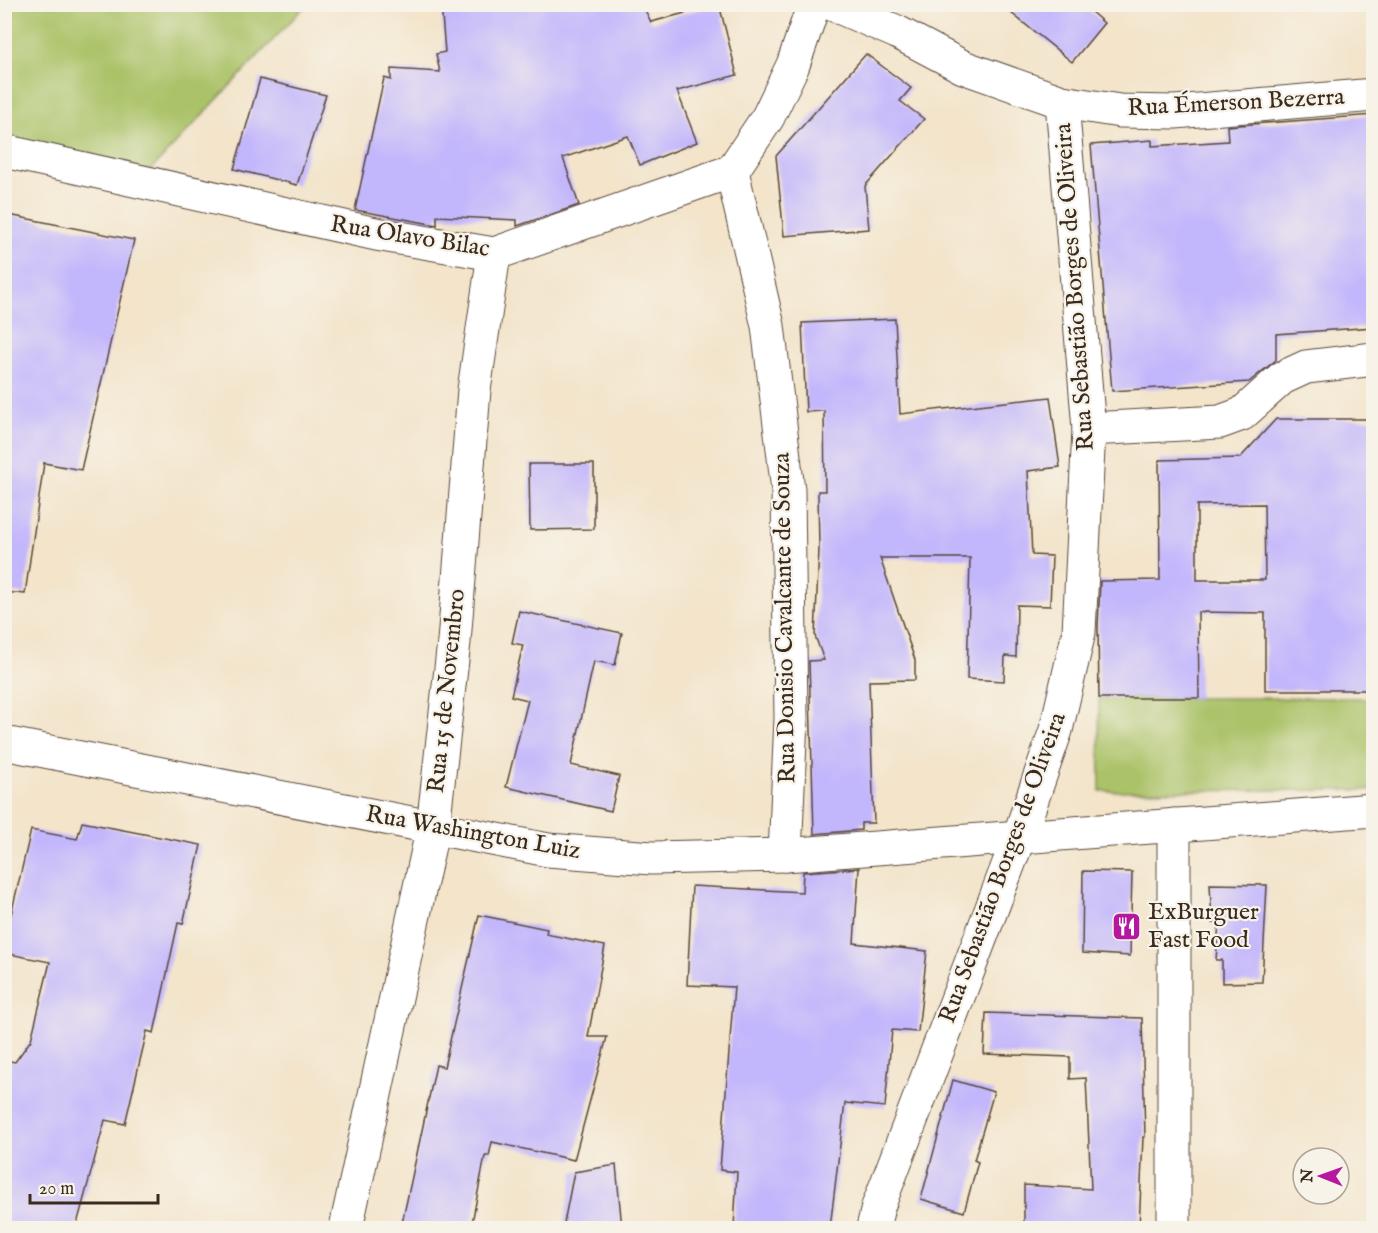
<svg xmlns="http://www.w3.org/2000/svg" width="1378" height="1233" font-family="'IM FELL English',serif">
  <rect width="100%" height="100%" fill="#f7f3e8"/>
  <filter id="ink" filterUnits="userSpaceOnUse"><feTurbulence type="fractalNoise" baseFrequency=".0167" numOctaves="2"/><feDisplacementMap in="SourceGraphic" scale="12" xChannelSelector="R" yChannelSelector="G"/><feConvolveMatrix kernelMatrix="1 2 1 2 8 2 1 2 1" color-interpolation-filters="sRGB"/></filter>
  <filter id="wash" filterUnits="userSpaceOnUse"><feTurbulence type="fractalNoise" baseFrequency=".008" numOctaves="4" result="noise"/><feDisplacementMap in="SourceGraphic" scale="24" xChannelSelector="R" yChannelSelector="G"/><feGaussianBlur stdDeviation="1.35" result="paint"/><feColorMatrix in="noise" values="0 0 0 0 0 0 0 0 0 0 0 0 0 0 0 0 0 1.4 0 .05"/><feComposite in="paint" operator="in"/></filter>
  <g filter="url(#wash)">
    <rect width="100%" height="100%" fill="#f3e4ca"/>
    <g fill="#aac267" stroke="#727642" stroke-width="1.5">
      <path d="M 5,5 L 306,5 L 149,172 L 5,136 Z"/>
      <path d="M 1373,698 L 1373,790 L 1100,791 L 1099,698 Z"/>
    </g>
    <g id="blocks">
      <g fill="#c2b6fc" fill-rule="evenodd">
        <path d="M 441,4 L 642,4 L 651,22 L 719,4 L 737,75 L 677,91 L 697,142 L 640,165 L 628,136 L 563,158 L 579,205 L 517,226 L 517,220 L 437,216 L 437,225 L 355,210 L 384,78 L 391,80 L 391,69 L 440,72 L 436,54 L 445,52 Z"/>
        <path d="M 1000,4 L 1082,4 L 1104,23 L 1072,62 Z"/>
        <path d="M 866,54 L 911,88 L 900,101 L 924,119 L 865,186 L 869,229 L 784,236 L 776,156 Z"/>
        <path d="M 260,79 L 326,95 L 297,185 L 234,169 Z"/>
        <path d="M 1374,115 L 1374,327 L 1276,334 L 1276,360 L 1249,382 L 1112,391 L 1091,145 L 1152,140 L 1152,146 L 1228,141 L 1227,126 Z"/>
        <path d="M 4,214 L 134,240 L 81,470 L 44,463 L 25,594 L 4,592 Z"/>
        <path d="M 895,319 L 900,414 L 1050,397 L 1060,467 L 1028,471 L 1032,555 L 1052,556 L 1050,606 L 1017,605 L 1016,657 L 1005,656 L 1004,681 L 967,679 L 970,558 L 880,558 L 915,660 L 915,680 L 869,681 L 874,823 L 861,823 L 861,830 L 814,834 L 809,661 L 824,660 L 815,636 L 819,549 L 818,491 L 825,491 L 824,411 L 806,412 L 802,323 Z"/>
        <path d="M 1276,419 L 1374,419 L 1374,690 L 1265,690 L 1265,613 L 1198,612 L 1199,698 L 1099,698 L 1098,626 L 1100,581 L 1160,580 L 1159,460 L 1240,458 ZM 1264,504 L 1265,580 L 1197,580 L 1197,505 Z"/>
        <path d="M 529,464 L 594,464 L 594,529 L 530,530 Z"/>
        <path d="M 519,611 L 622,633 L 615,665 L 594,661 L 571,765 L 619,776 L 611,811 L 506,787 L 528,700 L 511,696 L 523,645 L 512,643 Z"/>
        <path d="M 82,822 L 201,845 L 183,924 L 178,923 L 154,1033 L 147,1031 L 125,1124 L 105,1120 L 76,1228 L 4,1228 L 4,1060 L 15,1062 L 31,1040 L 50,962 L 4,953 L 4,944 L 31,830 L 77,839 Z"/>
        <path d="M 859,868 L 854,943 L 927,951 L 918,1032 L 892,1030 L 885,1107 L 845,1103 L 830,1228 L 734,1228 L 737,1172 L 720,1170 L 734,987 L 687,985 L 692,886 L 802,892 L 803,872 Z"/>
        <path d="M 1083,871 L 1132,872 L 1130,956 L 1082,953 Z"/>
        <path d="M 1210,884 L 1267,885 L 1262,982 L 1222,983 L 1222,960 L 1216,960 L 1219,923 L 1212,923 Z"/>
        <path d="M 479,915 L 547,929 L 546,934 L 605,946 L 588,1037 L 607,1037 L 574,1160 L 492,1142 L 489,1156 L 485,1156 L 471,1228 L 401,1228 L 436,1065 L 444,1067 Z"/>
        <path d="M 986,1013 L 1142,1018 L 1145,1137 L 1143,1137 L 1139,1228 L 1024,1228 L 1024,1185 L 1091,1189 L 1086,1078 L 1070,1079 L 1070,1057 L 984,1054 Z"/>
        <path d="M 953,1080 L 994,1092 L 974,1160 L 978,1162 L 964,1212 L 921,1199 Z"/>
        <path d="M 616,1165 L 622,1228 L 563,1228 L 574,1172 Z"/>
      </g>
    </g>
  </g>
  <g filter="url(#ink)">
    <use href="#blocks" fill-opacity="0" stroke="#574638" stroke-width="1.5"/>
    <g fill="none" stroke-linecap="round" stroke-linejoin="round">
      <defs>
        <g id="minor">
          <path d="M 832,4 L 897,32 L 963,67 L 1062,102 L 1120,111 L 1175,112 L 1374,95"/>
          <path d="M 4,151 L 376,234 L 494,254 L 732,171 L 768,117 L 793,65 L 814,4"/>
          <path d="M 732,171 L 768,326 L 788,490 L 791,718 L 785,855"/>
          <path d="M 1089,429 L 1220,422 L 1242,414 L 1282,378 L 1306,367 L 1374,359"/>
          <path d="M 4,743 L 548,850 L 652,858 L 785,855 L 1374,810"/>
          <path d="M 1174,825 L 1174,1228"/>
          <path d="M 346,1228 L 433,827 L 454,642 L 474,390 L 494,254"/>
          <path d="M 873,1228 L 878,1207 L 1019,837 L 1056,730 L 1079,632 L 1089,429 L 1062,102"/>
        </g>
      </defs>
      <use href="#minor" stroke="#574638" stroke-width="35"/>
      <use href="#minor" stroke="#fff" stroke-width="33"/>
    </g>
  </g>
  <defs>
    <symbol id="restaurant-square" viewBox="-11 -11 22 22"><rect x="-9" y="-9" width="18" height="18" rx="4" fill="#b5179e" stroke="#f7f3e8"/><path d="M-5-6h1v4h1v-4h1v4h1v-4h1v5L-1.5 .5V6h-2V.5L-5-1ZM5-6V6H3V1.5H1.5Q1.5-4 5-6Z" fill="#fff"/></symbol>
  </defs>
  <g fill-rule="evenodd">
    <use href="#restaurant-square" x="1110" y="910" width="33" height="33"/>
  </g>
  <g text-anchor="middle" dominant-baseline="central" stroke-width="4.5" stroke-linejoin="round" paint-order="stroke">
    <g font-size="24" fill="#3b2a1e" stroke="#f7f3e8">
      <text transform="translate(1236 103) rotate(-3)">Rua Émerson Bezerra</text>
      <text transform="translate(410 237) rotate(9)">Rua Olavo Bilac</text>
      <text transform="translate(1075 287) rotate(-94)">Rua Sebastião Borges de Oliveira</text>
      <text transform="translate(785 618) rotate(-91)">Rua Donisio Cavalcante de Souza</text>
      <text transform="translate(447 691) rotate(-84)">Rua 15 de Novembro</text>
      <text transform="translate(473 833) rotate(10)">Rua Washington Luiz</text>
      <text transform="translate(1003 868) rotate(-70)">Rua Sebastião Borges de Oliveira</text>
    </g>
    <g font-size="24" fill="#3b2a1e" stroke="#f7f3e8" text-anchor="start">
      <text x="1148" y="912">ExBurguer<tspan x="1148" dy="28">Fast Food</tspan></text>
    </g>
  </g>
  <rect width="1378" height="1233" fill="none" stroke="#f7f3e8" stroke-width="24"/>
  <g transform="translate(1321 1176) rotate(271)"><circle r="28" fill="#f7f3e8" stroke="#aca397" stroke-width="1.5"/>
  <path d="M0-4.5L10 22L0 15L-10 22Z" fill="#b5179e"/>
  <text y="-9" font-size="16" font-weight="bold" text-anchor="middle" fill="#3b2a1e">N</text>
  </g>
  <path d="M30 1194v9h128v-9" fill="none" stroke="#3b2a1e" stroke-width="3"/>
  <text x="39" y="1194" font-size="18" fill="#3b2a1e" stroke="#f7f3e8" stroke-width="4.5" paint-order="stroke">20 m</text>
</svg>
